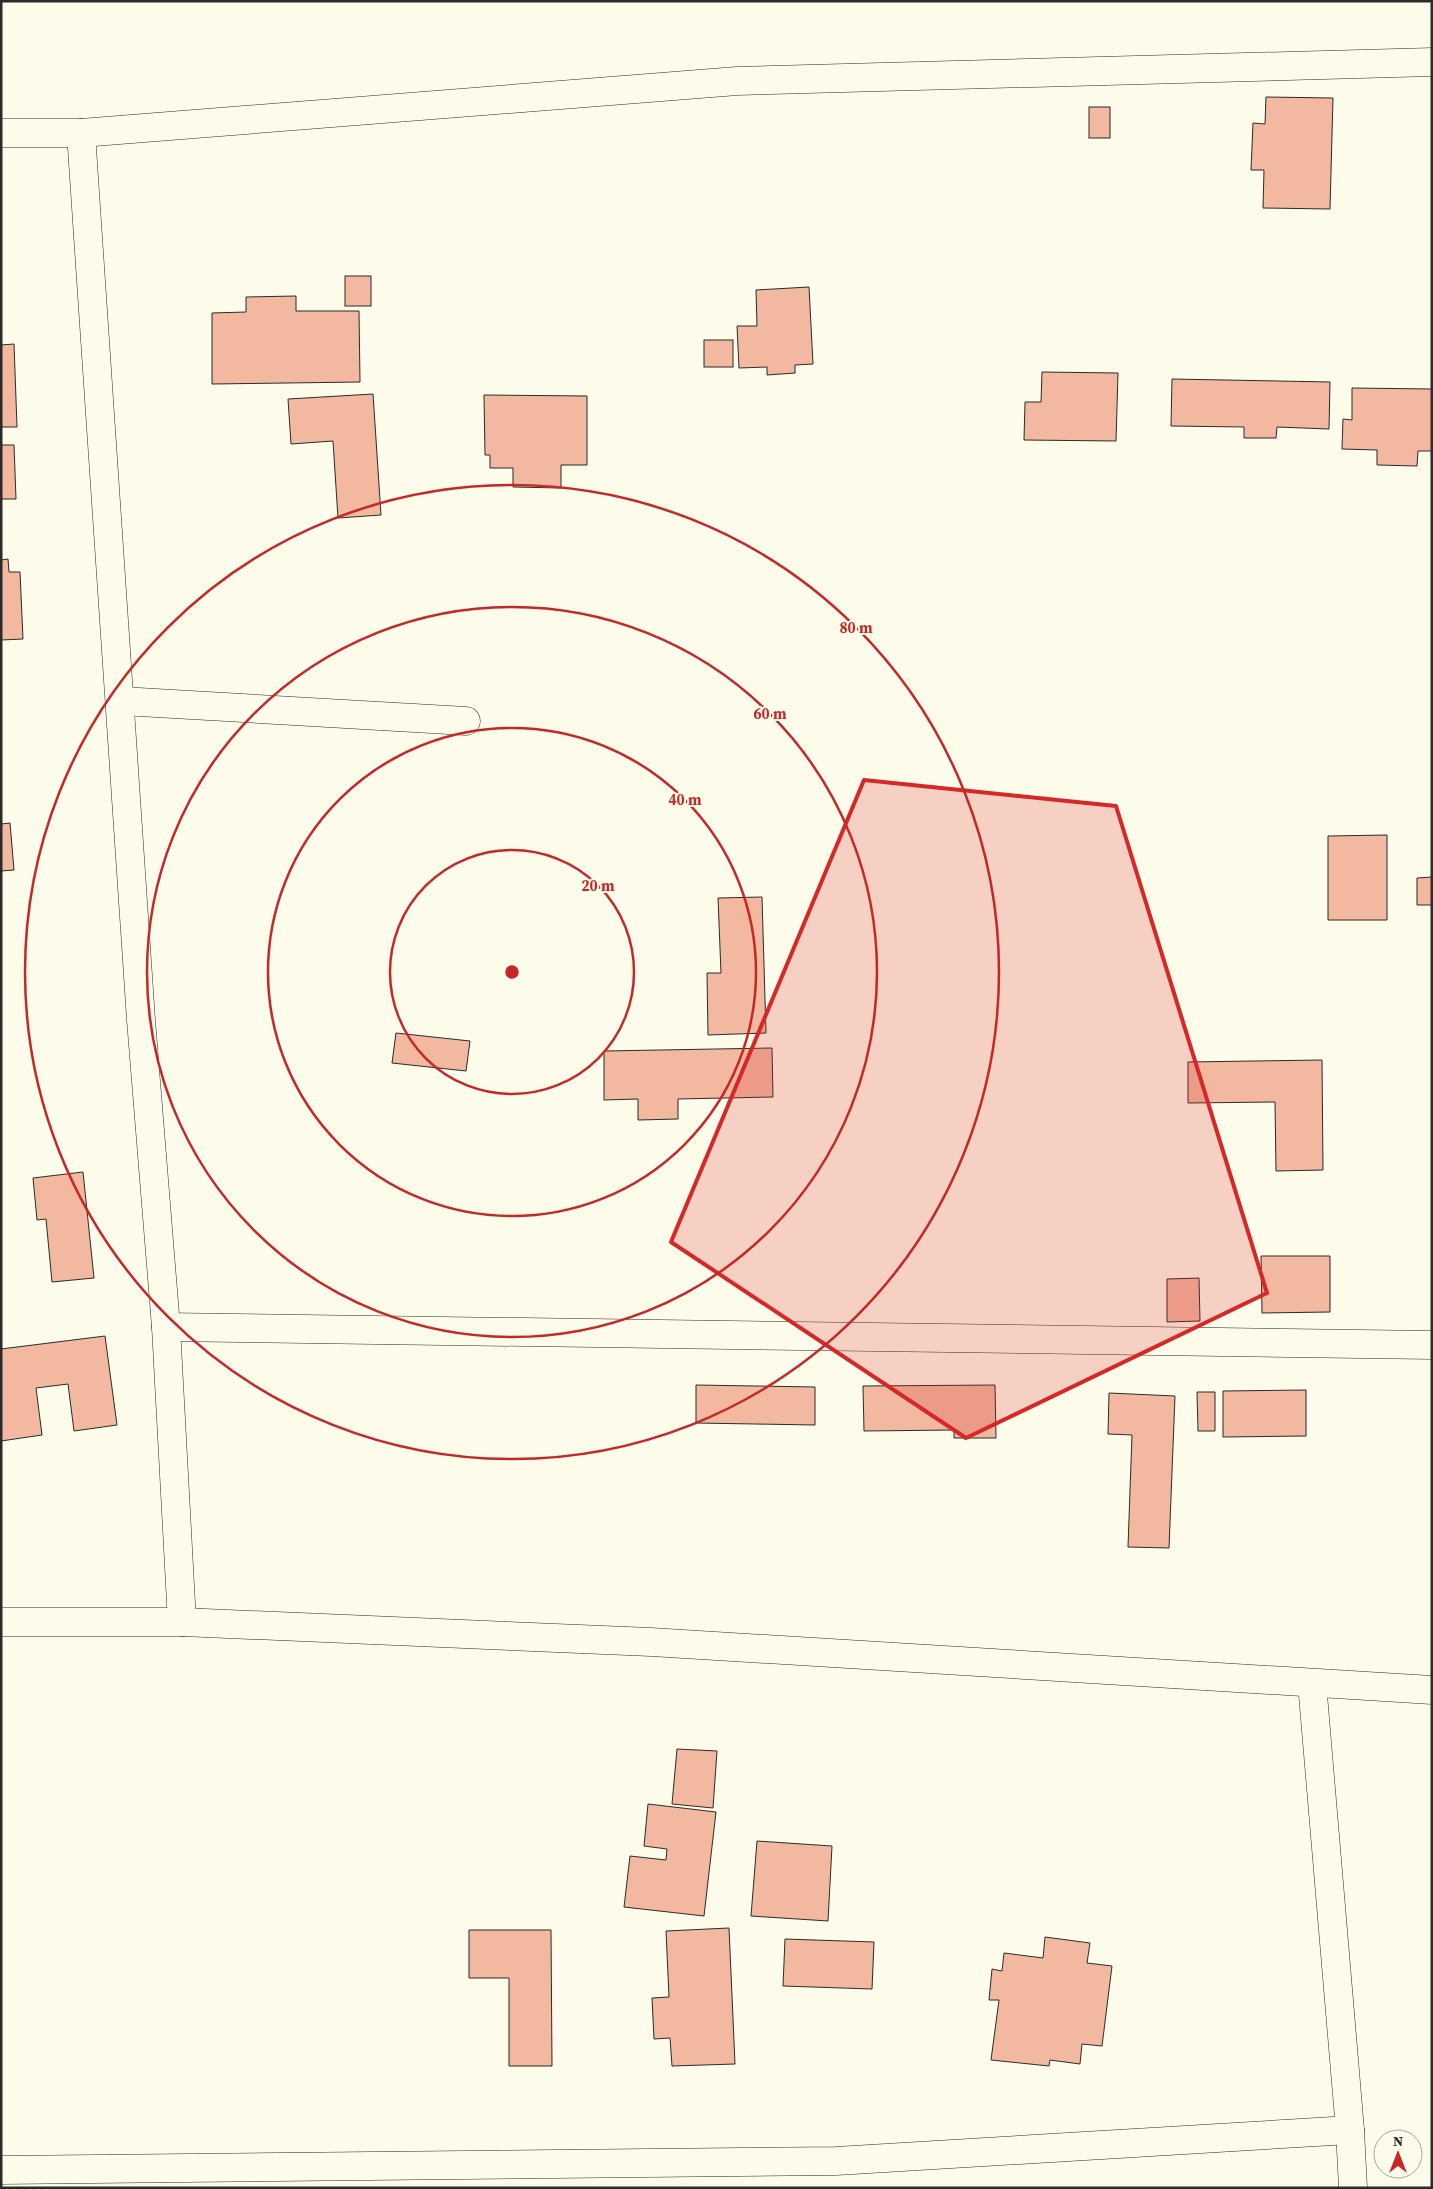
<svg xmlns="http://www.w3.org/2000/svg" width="1433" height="2189" font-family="'Source Serif 4',serif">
  <rect width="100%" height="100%" fill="#fdfbea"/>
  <g fill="#f2b8a0" stroke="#2b2b2b">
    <path d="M 1266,97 L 1333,98 L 1330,209 L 1263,208 L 1264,170 L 1251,170 L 1253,123 L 1265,124 Z"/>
    <rect x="1089" y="107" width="21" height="31"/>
    <rect x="345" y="276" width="26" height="30"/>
    <path d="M 809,287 L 813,364 L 795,365 L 795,373 L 767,375 L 767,367 L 739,368 L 737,326 L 757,326 L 756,290 Z"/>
    <path d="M 296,296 L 296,311 L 359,311 L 360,382 L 212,384 L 212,313 L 246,312 L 246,297 Z"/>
    <rect x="704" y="340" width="29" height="27"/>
    <path d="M 14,344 L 17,427 L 1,427 L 1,345 Z"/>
    <path d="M 1042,372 L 1118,373 L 1116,441 L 1024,440 L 1025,402 L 1041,402 Z"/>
    <path d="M 1172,379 L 1330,382 L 1329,429 L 1277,427 L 1276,438 L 1244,438 L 1244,427 L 1171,426 Z"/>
    <path d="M 1352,388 L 1432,389 L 1432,451 L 1418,451 L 1417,466 L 1377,465 L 1377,450 L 1342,449 L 1343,419 L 1352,420 Z"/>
    <path d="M 373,394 L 381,515 L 338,518 L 333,441 L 291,444 L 288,399 Z"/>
    <path d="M 484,395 L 587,396 L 587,465 L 561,465 L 561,488 L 513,487 L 513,468 L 490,468 L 490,455 L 485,455 Z"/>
    <path d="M 1,445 L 14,445 L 16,499 L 1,499 Z"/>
    <path d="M 8,559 L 9,572 L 20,572 L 23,639 L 1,640 L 1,560 Z"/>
    <path d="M 10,823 L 14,870 L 1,871 L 1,824 Z"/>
    <path d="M 1387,835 L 1387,920 L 1328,920 L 1328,836 Z"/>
    <path d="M 1432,877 L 1432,905 L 1417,905 L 1417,878 Z"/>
    <path d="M 762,897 L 766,1033 L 708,1035 L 707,973 L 721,973 L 718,898 Z"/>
    <path d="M 396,1033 L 470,1041 L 466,1071 L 392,1063 Z"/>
    <path d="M 772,1048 L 773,1097 L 678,1099 L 678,1119 L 638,1120 L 638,1099 L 604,1100 L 604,1051 Z"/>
    <path d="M 1322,1060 L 1323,1170 L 1276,1171 L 1275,1102 L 1188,1103 L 1188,1062 Z"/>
    <path d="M 83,1172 L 94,1278 L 52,1282 L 46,1219 L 37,1220 L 33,1178 Z"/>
    <path d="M 1261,1256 L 1330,1256 L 1330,1312 L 1262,1313 Z"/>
    <path d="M 1199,1278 L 1200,1321 L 1167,1322 L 1167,1279 Z"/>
    <path d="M 105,1336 L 117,1425 L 74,1431 L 68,1384 L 36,1388 L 42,1435 L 1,1441 L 1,1349 Z"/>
    <path d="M 696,1385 L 815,1387 L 815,1425 L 696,1423 Z"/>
    <path d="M 995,1385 L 996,1438 L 954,1438 L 954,1430 L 864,1431 L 863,1386 Z"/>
    <path d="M 1306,1390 L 1306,1436 L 1223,1437 L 1223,1391 Z"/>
    <path d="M 1197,1392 L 1215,1392 L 1215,1431 L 1198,1431 Z"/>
    <path d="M 1109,1393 L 1175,1396 L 1169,1548 L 1128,1547 L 1132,1435 L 1108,1434 Z"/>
    <path d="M 677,1749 L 717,1751 L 713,1808 L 672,1804 Z"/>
    <path d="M 648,1804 L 716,1812 L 704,1916 L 624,1907 L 630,1856 L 666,1860 L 667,1849 L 644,1846 Z"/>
    <path d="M 757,1841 L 832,1846 L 828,1921 L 751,1916 Z"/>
    <path d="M 729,1928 L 735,2064 L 672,2066 L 670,2038 L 654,2039 L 652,1998 L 669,1997 L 666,1931 Z"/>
    <path d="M 469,1930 L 551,1930 L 552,2066 L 509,2066 L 509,1978 L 469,1978 Z"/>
    <path d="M 1045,1937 L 1090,1943 L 1087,1963 L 1112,1966 L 1102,2046 L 1082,2044 L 1080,2064 L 1050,2060 L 1049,2066 L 991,2060 L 999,2000 L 989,2000 L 992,1969 L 1002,1971 L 1004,1953 L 1043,1958 Z"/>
    <path d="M 785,1939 L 874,1942 L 872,1989 L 783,1986 Z"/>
  </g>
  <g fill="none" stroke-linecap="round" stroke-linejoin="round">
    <defs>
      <g id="minor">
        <path d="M 1,133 L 81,133 L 737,81 L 1432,62"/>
        <path d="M 81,133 L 141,1020 L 166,1327 L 182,1622"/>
        <path d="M 121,701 L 466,721"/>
        <path d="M 166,1327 L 1432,1345"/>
        <path d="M 1,1622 L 182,1622 L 651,1642 L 1432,1690"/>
        <path d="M 1312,1683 L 1350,2130 L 1353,2188"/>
        <path d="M 1,2170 L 836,2161 L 1350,2130"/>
      </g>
    </defs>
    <use href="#minor" stroke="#2b2b2b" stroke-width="29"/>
    <use href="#minor" stroke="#fdfbea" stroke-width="28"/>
  </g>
  <path fill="#d62828" fill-opacity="0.2" stroke="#d62828" stroke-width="4" stroke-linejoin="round" d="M 864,780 L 1116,806 L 1267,1293 L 966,1438 L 671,1242 Z"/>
  <g fill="none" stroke="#c62828" stroke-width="2.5">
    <circle cx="512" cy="972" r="122"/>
    <circle cx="512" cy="972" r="244"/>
    <circle cx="512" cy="972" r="365"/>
    <circle cx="512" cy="972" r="487"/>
  </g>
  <circle cx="512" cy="972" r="8" fill="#c62828" stroke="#fdfbea" stroke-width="2.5"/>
  <g font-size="15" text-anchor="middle" font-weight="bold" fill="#c62828" stroke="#fdfbea" stroke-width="4" stroke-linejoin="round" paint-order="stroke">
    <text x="856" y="633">80 m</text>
    <text x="770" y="719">60 m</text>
    <text x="685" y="805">40 m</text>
    <text x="598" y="891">20 m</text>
  </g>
  <rect width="1433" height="2189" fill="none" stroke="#2b2b2b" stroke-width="5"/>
  <g transform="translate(1398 2154)"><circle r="24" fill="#fdfbea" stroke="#a9a89e"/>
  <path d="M0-4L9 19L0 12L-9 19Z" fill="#c62828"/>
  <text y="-8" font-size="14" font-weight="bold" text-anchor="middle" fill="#2b2b2b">N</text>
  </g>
</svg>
